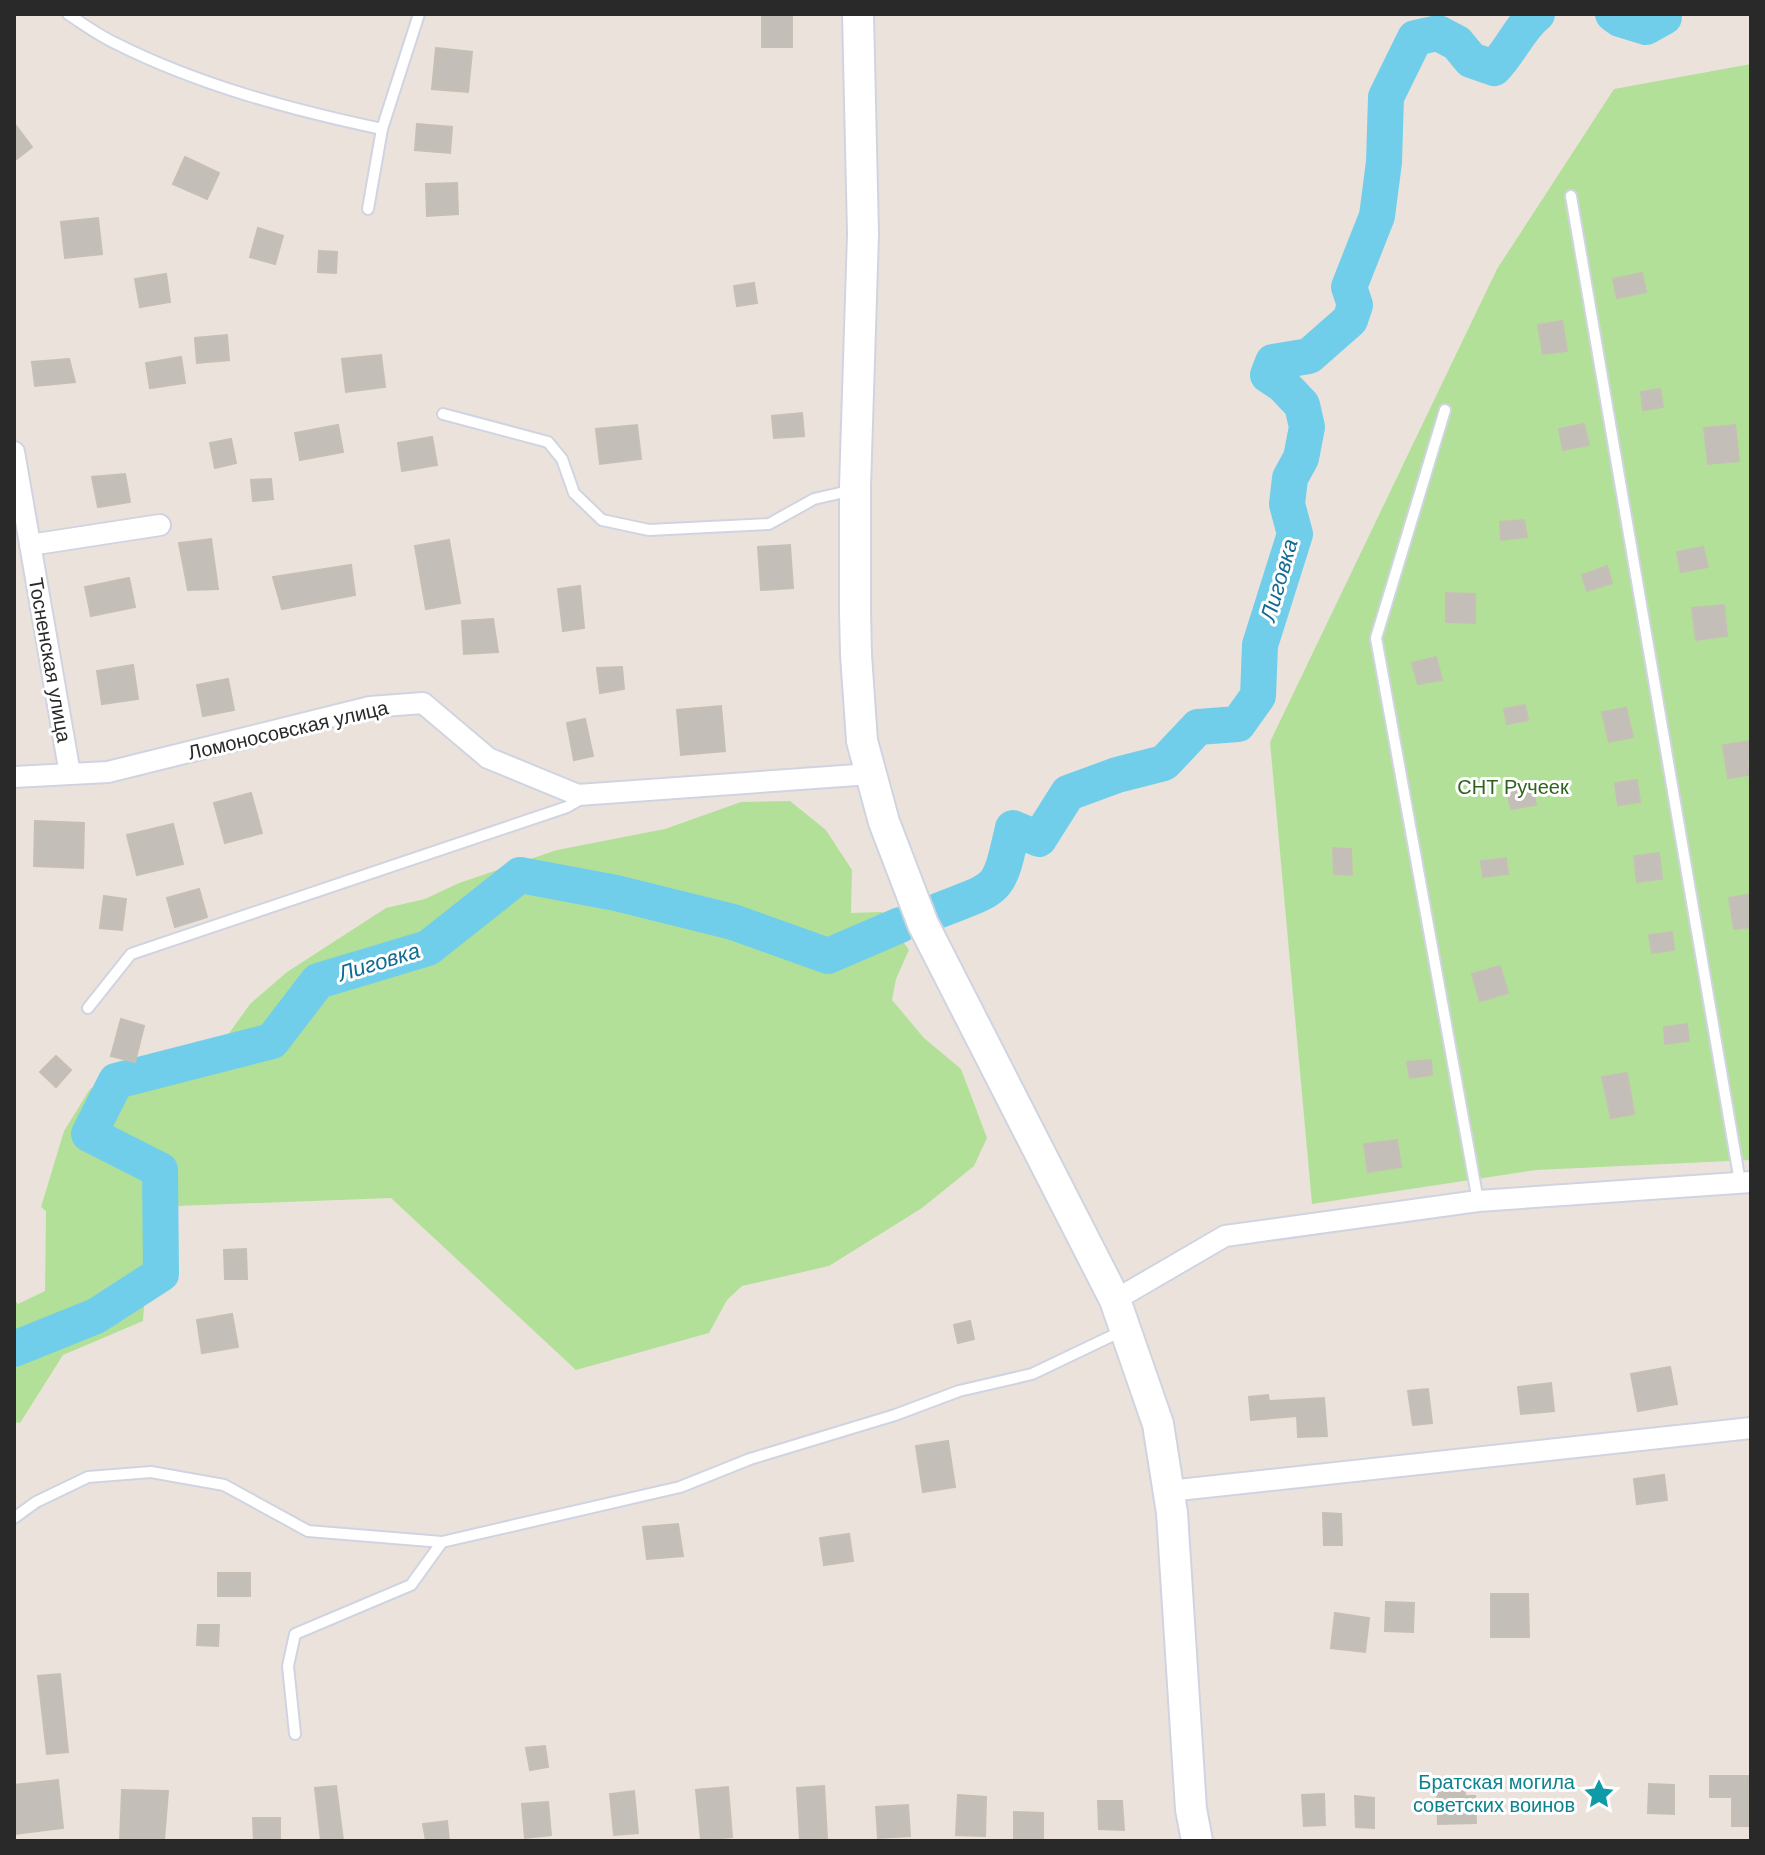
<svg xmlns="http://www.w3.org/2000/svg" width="1765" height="1855" font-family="Helvetica,sans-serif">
  <rect width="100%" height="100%" fill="#ebe3db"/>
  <g fill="#b3e099">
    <path d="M 1751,64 L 1751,1160 L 1536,1170 L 1312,1204 L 1270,742 L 1497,269 L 1614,89 Z"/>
    <path d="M 790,801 L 826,830 L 852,870 L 851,913 L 882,912 L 909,950 L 896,979 L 892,1000 L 924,1038 L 961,1069 L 987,1138 L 974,1166 L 922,1208 L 829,1266 L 742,1286 L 727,1300 L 709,1333 L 576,1370 L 391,1198 L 151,1207 L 143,1321 L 63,1355 L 20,1423 L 14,1422 L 14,1299 L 18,1304 L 45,1291 L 46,1211 L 41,1207 L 64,1131 L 90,1089 L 97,1085 L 180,1083 L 205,1067 L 250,1004 L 287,972 L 386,908 L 425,899 L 459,883 L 557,850 L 665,829 L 741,802 Z"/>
  </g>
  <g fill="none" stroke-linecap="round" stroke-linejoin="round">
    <g stroke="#71ceea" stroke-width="36">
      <path d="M 1613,14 L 1620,19 L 1646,27 L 1664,17 L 1664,14"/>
      <path d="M 940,910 C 1001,886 998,893 1013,828 L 1039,839 L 1068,793 L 1117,775 L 1164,763 L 1198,727 L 1238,724 L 1258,696 L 1260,645 L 1295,534 L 1287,504 L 1290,478 L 1301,458 L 1307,427 L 1302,405 L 1283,385 L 1268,375 L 1273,362 L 1309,356 L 1350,320 L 1355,305 L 1349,287 L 1377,216 L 1384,162 L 1386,97 L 1415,38 L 1438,33 L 1457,43 L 1471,60 L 1494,68 C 1511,51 1519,28 1537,14"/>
      <path d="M 14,1349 L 96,1316 L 161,1274 L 160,1170 L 89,1134 L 116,1081 L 272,1041 L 318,981 L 428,948 L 520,875 L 616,893 L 733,922 L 828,956 L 900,925"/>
    </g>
  </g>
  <g fill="#c3beb7" stroke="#c6bfb5" stroke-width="2">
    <rect x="762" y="14" width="30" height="33"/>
    <path d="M 436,48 L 472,52 L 468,92 L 432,89 Z"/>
    <path d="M 14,123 L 32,147 L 14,161 Z"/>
    <path d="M 417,124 L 452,127 L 450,153 L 415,150 Z"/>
    <path d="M 185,157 L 219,173 L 207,199 L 173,184 Z"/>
    <path d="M 457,183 L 458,214 L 427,216 L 426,184 Z"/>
    <path d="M 98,218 L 102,254 L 65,258 L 61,222 Z"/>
    <path d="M 258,228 L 283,236 L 275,264 L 250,257 Z"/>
    <path d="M 319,251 L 337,252 L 336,273 L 318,272 Z"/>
    <path d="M 1642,273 L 1646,292 L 1617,298 L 1613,279 Z"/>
    <path d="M 166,274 L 170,302 L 140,307 L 135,279 Z"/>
    <path d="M 754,283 L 757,303 L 737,306 L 734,286 Z"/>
    <path d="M 1562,321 L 1567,351 L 1543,354 L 1538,325 Z"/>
    <path d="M 227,335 L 229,360 L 197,363 L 195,338 Z"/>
    <path d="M 381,355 L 385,387 L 346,392 L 342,359 Z"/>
    <path d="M 181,357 L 185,383 L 150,388 L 146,363 Z"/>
    <path d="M 69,359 L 75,382 L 35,386 L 32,362 Z"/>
    <path d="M 1660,389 L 1663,407 L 1643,410 L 1641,392 Z"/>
    <path d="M 802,413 L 804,436 L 774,438 L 772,416 Z"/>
    <path d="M 1584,424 L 1589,445 L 1563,450 L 1559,429 Z"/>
    <path d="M 338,425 L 343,452 L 300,460 L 295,433 Z"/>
    <path d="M 637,425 L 641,459 L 600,464 L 596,429 Z"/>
    <path d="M 1735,425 L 1739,461 L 1708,464 L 1704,428 Z"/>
    <path d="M 432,437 L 437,465 L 402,471 L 398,443 Z"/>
    <path d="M 231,439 L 236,463 L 215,468 L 210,443 Z"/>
    <path d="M 125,474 L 130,502 L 98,507 L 92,477 Z"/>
    <path d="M 271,479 L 273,499 L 253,501 L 251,480 Z"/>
    <path d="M 1524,520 L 1527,537 L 1501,540 L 1500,522 Z"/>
    <path d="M 211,539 L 218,589 L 188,590 L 179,543 Z"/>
    <path d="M 449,540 L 460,603 L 426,609 L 415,546 Z"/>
    <path d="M 790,545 L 793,588 L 761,590 L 758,547 Z"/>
    <path d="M 1703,547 L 1708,567 L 1681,572 L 1677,552 Z"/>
    <path d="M 351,565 L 355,595 L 282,609 L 273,577 Z"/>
    <path d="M 1607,566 L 1612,583 L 1587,591 L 1582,575 Z"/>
    <path d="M 129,578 L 135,607 L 91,616 L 85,587 Z"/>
    <path d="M 580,586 L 584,628 L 563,631 L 558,589 Z"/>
    <path d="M 1446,593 L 1475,594 L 1475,623 L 1446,622 Z"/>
    <path d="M 1724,605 L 1727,636 L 1696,640 L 1692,608 Z"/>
    <path d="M 493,619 L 498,652 L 464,654 L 462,621 Z"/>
    <path d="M 1436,657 L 1442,680 L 1418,684 L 1412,663 Z"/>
    <path d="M 133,665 L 138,699 L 102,704 L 97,671 Z"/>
    <path d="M 622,667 L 624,689 L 600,693 L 597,668 Z"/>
    <path d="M 228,679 L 234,710 L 203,716 L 197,685 Z"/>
    <path d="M 1525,705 L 1528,720 L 1507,724 L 1504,709 Z"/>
    <path d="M 721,706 L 725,751 L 681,755 L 677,710 Z"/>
    <path d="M 1626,708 L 1633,737 L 1609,742 L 1602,712 Z"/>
    <path d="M 585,719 L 593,756 L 574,760 L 567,723 Z"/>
    <path d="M 1751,741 L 1751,759 L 1747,760 L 1749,775 L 1728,778 L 1723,745 Z"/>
    <path d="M 1637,780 L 1640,802 L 1618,805 L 1615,783 Z"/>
    <path d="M 1531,781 L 1536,805 L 1511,809 L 1506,785 Z"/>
    <path d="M 251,793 L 262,833 L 225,843 L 214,803 Z"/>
    <path d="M 35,821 L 84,823 L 83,868 L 34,866 Z"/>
    <path d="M 173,824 L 183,864 L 137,875 L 127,835 Z"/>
    <path d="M 1333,848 L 1351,849 L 1352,875 L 1334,874 Z"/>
    <path d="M 1659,853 L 1662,879 L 1637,882 L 1634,856 Z"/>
    <path d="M 1506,858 L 1508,874 L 1483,877 L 1481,861 Z"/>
    <path d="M 199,889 L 207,917 L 175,927 L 167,898 Z"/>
    <path d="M 1751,894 L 1751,927 L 1734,929 L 1729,898 Z"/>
    <path d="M 104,896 L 126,899 L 122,930 L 100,928 Z"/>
    <path d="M 1672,932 L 1674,950 L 1652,953 L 1649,935 Z"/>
    <path d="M 1500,966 L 1508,993 L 1480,1001 L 1472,974 Z"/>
    <path d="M 121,1019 L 144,1026 L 135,1062 L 111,1056 Z"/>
    <path d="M 1687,1024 L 1689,1041 L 1665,1044 L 1664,1027 Z"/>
    <path d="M 56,1056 L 71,1070 L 56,1087 L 40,1072 Z"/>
    <path d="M 1431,1060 L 1432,1075 L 1410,1078 L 1407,1062 Z"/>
    <path d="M 1627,1073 L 1634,1114 L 1611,1118 L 1602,1077 Z"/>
    <path d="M 1397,1140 L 1401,1167 L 1368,1172 L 1364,1144 Z"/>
    <path d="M 246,1249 L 247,1279 L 225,1279 L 224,1250 Z"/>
    <path d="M 232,1314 L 238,1347 L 202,1353 L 197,1320 Z"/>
    <path d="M 970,1321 L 974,1339 L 958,1343 L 954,1325 Z"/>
    <path d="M 1670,1367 L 1677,1404 L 1638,1411 L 1631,1374 Z"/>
    <path d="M 1551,1383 L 1554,1411 L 1521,1414 L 1518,1387 Z"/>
    <path d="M 1428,1389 L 1432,1423 L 1413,1425 L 1408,1391 Z"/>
    <path d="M 1268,1395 L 1269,1401 L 1324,1398 L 1327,1436 L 1298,1437 L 1297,1416 L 1251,1420 L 1249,1397 Z"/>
    <path d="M 948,1441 L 955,1487 L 923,1492 L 916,1446 Z"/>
    <path d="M 1664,1475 L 1667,1500 L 1637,1504 L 1634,1479 Z"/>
    <path d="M 1323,1513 L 1341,1514 L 1342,1545 L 1324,1545 Z"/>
    <path d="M 678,1524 L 683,1556 L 647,1559 L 643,1527 Z"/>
    <path d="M 849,1534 L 853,1561 L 824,1565 L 820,1538 Z"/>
    <rect x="218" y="1573" width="32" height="23"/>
    <path d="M 1491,1594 L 1528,1594 L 1529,1637 L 1491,1637 Z"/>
    <path d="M 1386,1602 L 1414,1603 L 1413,1632 L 1385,1631 Z"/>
    <path d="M 1335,1613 L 1369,1618 L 1365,1652 L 1331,1648 Z"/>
    <path d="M 198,1625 L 219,1625 L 218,1646 L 197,1645 Z"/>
    <path d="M 60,1674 L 68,1752 L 47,1754 L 38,1676 Z"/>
    <path d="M 545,1746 L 548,1767 L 530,1770 L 526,1748 Z"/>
    <path d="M 1710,1776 L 1750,1776 L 1751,1826 L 1732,1826 L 1732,1797 L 1710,1797 Z"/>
    <path d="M 58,1780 L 63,1828 L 14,1834 L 14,1785 Z"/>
    <path d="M 1649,1784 L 1674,1785 L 1674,1814 L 1648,1813 Z"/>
    <path d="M 336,1786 L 343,1840 L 321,1841 L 315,1788 Z"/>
    <path d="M 824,1786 L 827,1838 L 800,1840 L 797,1788 Z"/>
    <path d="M 728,1787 L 732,1837 L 701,1840 L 696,1790 Z"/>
    <path d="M 122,1790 L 168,1791 L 164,1841 L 120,1841 Z"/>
    <path d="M 634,1791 L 638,1833 L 614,1835 L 610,1794 Z"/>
    <path d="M 1465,1791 L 1465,1796 L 1475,1796 L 1476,1823 L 1438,1824 L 1437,1792 Z"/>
    <path d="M 1324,1794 L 1325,1825 L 1304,1826 L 1302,1795 Z"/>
    <path d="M 958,1795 L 986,1797 L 985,1836 L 956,1835 Z"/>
    <path d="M 1355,1796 L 1374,1798 L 1374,1828 L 1356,1827 Z"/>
    <path d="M 1098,1801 L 1122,1801 L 1124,1830 L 1099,1829 Z"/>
    <path d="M 548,1802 L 551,1835 L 525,1838 L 522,1804 Z"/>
    <path d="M 908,1805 L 910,1836 L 878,1838 L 876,1807 Z"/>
    <path d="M 1014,1812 L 1043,1813 L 1043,1840 L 1014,1839 Z"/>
    <path d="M 253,1818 L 280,1818 L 280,1841 L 254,1841 Z"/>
    <path d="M 447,1821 L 449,1841 L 426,1841 L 423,1824 Z"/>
  </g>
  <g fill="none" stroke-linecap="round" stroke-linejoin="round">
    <defs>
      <g id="lane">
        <path d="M 68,14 C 83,24 98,35 115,43 C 198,85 292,110 382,129"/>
        <path d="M 1571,196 L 1740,1182"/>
        <path d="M 368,209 L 382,129 L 419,14"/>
        <path d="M 1445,410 L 1376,638 L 1478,1201"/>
        <path d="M 443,414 L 548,442 L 562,459 L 574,493 L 602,520 L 649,530 L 769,524 L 814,499 L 853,490"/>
        <path d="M 88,1008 L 131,954 L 567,807 L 583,798"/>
        <path d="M 14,1518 L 36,1502 L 88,1477 L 151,1472 L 224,1485 L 308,1531 L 442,1542 L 680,1487 L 750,1459 L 895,1415 L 959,1391 L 1032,1374 L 1122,1331"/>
        <path d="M 295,1734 L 288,1666 L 295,1634 L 411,1585 L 442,1542"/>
      </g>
      <g id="street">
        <path d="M 14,452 L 70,774"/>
        <path d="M 30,545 L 160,525"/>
        <path d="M 14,777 L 108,772 L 370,707 L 423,703 L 488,758 L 578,795 L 871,774"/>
        <path d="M 1115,1300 L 1225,1236 L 1478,1201 L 1751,1182"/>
        <path d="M 1169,1491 L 1751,1428"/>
      </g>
      <path id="secondary" d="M 858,14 L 863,234 L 855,487 L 855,611 L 856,655 L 862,741 L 884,822 L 923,924 L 1115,1300 L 1158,1424 L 1172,1513 L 1191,1809 L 1197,1841"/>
    </defs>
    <use href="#lane" stroke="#d0d4e1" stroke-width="14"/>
    <use href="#street" stroke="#d0d4e1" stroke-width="24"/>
    <use href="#secondary" stroke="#d0d4e1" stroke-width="34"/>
    <use href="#lane" stroke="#fff" stroke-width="10"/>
    <use href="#street" stroke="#fff" stroke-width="20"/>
    <use href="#secondary" stroke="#fff" stroke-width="30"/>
  </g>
  <defs>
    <symbol id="sight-bare" viewBox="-9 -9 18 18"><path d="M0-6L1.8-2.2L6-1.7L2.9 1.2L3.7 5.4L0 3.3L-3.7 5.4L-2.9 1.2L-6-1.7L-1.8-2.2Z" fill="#0f9aa8" stroke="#fff" stroke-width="2.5" paint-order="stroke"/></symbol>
  </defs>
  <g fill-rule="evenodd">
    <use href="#sight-bare" x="1577" y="1772" width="44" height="44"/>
  </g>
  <g text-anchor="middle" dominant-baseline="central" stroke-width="6" stroke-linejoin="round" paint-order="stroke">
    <g font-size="20" fill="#292929" stroke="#fff">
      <text transform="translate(50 660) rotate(80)">Тосненская улица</text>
      <text transform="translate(288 730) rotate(-13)">Ломоносовская улица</text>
    </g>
    <g font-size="20" fill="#2d631c" stroke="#fff">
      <text x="1513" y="787">СНТ Ручеек</text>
    </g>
    <g font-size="20" fill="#0d838f" stroke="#fff" text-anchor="end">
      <text x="1575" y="1782">Братская могила<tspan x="1575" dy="23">советских воинов</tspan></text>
    </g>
    <g font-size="22" font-style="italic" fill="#116c94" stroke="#fff">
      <text transform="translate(1279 580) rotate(-74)">Лиговка</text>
      <text transform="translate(379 962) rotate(-17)">Лиговка</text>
    </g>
  </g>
  <rect width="1765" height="1855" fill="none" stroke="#292929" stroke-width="32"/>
</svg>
